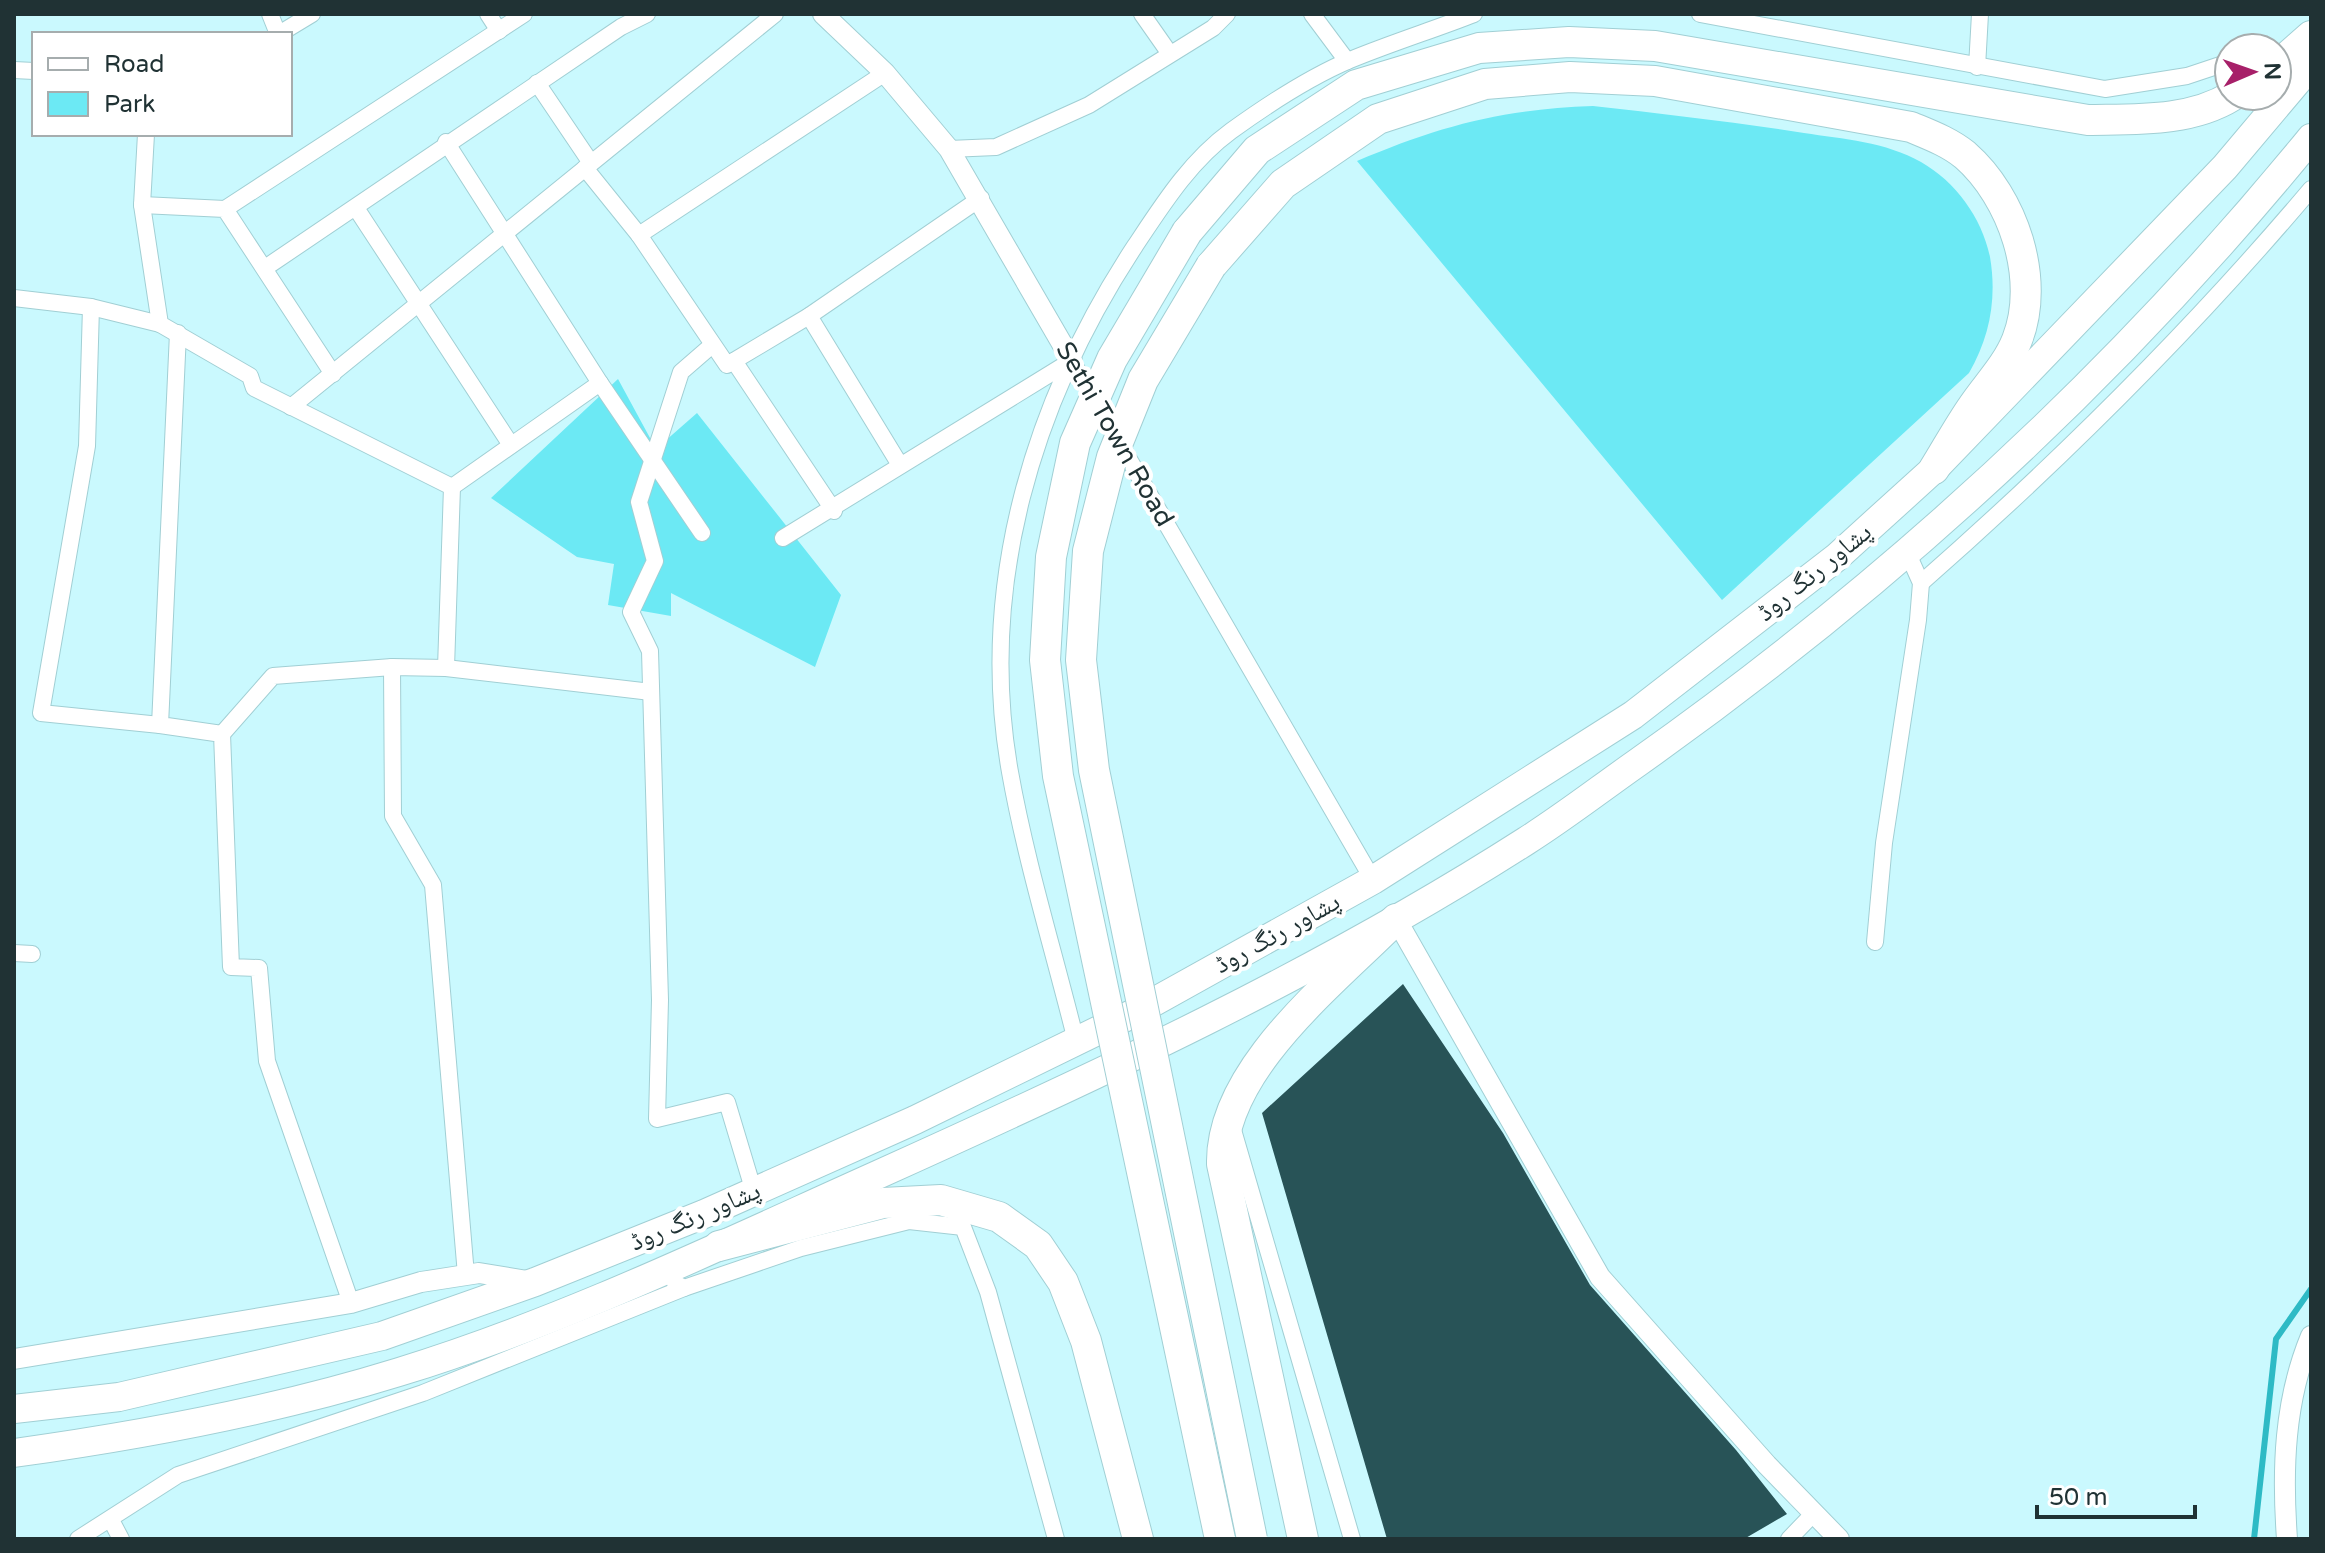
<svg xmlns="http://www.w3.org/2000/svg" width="2325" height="1553" font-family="'Varela Round','Noto Naskh Arabic',sans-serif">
  <rect width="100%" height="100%" fill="#caf9fe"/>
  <g fill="#6ce9f4">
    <path d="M 1593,106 C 1664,114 1734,122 1804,133 C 1843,139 1886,142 1921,162 C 1956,182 1982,218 1990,257 C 1997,298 1990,337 1969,373 L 1722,600 L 1357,161 C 1439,126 1503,109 1593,106 Z"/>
    <path d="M 618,379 L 656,449 L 697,413 L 841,595 L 815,667 L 671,593 L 671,616 L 608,605 L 614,564 L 577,557 L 491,498 Z"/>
  </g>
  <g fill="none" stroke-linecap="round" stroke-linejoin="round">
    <path stroke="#2ebac5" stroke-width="6" d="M 2254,1539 L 2276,1339 L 2311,1289"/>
  </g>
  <path fill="#285357" d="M 1403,984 L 1503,1133 L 1590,1285 L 1736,1450 L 1787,1514 L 1744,1539 L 1387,1539 L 1262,1113 Z"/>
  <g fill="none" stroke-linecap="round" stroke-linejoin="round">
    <defs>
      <g id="minor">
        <path d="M 270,14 L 278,34"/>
        <path d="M 488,14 L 499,31"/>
        <path d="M 1142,14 L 1170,54"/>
        <path d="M 1312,14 L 1347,61"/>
        <path d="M 1700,14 L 2105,89 L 2187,76 L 2229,62"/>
        <path d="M 279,34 L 312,14"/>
        <path d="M 1977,67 L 1980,14"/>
        <path d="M 14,70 L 34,71"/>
        <path d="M 537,83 L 591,163"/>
        <path d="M 146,134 L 142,205 L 160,324 L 250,376 L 254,388 L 452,487 L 446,668 L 651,692"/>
        <path d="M 446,142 L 600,383 L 702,533"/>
        <path d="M 949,149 L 996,147 L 1089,105 L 1213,28 L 1227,14"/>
        <path d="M 585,168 L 639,235 L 727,365 L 809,316 L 981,198"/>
        <path d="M 142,205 L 225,209 L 333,374"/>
        <path d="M 356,208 L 511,445"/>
        <path d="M 225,209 L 524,14"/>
        <path d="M 639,235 L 885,73"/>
        <path d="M 265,268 L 621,27 L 647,14"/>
        <path d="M 14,298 L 91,307 L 160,324"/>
        <path d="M 91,307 L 87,446 L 41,713 L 160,725"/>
        <path d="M 809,316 L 900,465"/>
        <path d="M 178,333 L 160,725 L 222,734 L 231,967 L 259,968 L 267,1061 L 351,1303"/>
        <path d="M 711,346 L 681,372 L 639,502 L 655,561 L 631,612 L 650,651 L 660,1000 L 657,1119 L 727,1102 L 754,1192"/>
        <path d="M 734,361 L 834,511"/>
        <path d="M 1072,361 L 1373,880"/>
        <path d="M 291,407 L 775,14"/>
        <path d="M 452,487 L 600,383"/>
        <path d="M 783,538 L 1071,361"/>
        <path d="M 1921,583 C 2061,460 2191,331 2311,189"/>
        <path d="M 446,668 L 392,667 L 393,816 L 433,885 L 466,1275"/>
        <path d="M 222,734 L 273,676 L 392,667"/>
        <path d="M 1875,942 L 1884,843 L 1918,620 L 1921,583 L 1908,554"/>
        <path d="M 14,953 L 32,954"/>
        <path d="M 1076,1041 C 1054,952 1026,862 1010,772 C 977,586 1033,401 1135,246 C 1163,204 1190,161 1231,131 C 1267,105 1310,77 1350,60 C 1391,43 1433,30 1474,14"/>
        <path d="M 1233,1130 L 1352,1539"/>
        <path d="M 675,1283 L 684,1288 L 801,1248 L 909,1221 L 963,1227 L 988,1292 L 1056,1539"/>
        <path d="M 111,1520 L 121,1539"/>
        <path d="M 78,1539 L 178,1475 L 423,1393 L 684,1288"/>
        <path d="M 1789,1539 L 1814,1513"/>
      </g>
      <g id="tertiary">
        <path d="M 823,14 L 885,73 L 949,149 L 1072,361"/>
        <path d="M 1396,919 L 1600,1277 L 1767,1465 L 1839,1539"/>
        <path d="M 14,1359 L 351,1303 L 421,1282 L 479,1273 L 533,1282"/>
        <path d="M 2287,1539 C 2282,1470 2284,1401 2311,1336"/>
      </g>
      <g id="trunk">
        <path d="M 14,1409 L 119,1397 L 382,1336 L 535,1282 L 704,1214 L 915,1120 L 1134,1013 L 1373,880 L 1633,715 L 1837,557 L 1934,469 L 2225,167 L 2311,65"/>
        <path d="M 14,1453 C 144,1435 273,1411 399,1372 C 562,1322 719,1246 875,1176 C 1097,1076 1320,973 1526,841 C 1564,817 1600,789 1637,763 C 1890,584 2115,378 2311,138"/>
      </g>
      <g id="motorway">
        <path d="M 2277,66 L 2311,36"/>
        <path d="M 1187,232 L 1257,150 L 1356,85 L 1479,48 L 1569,42 L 1655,46 L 2088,120 C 2136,119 2190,122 2232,96"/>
        <path d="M 1211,266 L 1283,184 L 1378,119 L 1485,84 L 1570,77 L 1655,81 L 1911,127 C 1930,135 1949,142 1965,155 C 2013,197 2041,279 2017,340 C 2007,365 1988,384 1973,406 C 1959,426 1947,448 1934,469"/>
        <path d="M 719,1246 L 883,1203 L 941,1200 L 999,1217 L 1038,1245 L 1063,1282 L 1086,1341 L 1138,1539"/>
        <path d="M 1303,1539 L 1222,1164 C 1220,1069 1334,982 1396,919"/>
      </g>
    </defs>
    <use href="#minor" stroke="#a1cfd4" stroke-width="18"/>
    <use href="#tertiary" stroke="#a1cfd4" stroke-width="22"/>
    <use href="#trunk" stroke="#a1cfd4" stroke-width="30"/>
    <use href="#motorway" stroke="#a1cfd4" stroke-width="32"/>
    <use href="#minor" stroke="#fff" stroke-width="16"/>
    <use href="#tertiary" stroke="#fff" stroke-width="20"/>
    <use href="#trunk" stroke="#fff" stroke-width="28"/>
    <use href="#motorway" stroke="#fff" stroke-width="30"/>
    <defs>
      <g id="motorway-bridge">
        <path d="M 1187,232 L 1112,359 L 1075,443 L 1051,557 L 1045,660 L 1058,776 L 1220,1539"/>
        <path d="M 1211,266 L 1143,380 L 1112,457 L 1088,551 L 1081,660 L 1094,770 L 1252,1539"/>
      </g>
    </defs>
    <use href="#motorway-bridge" stroke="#a1cfd4" stroke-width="32" stroke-linecap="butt"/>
    <use href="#motorway-bridge" stroke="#fff" stroke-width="30"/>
  </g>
  <g text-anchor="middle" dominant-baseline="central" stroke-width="8" stroke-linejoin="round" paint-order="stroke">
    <g font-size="26" fill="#203234" stroke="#fff">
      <text transform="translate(1115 434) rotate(60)">Sethi Town Road</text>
      <text transform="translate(1814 572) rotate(-39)">پشاور رنگ روڈ</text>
      <text transform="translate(1277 933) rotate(-29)">پشاور رنگ روڈ</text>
      <text transform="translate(695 1216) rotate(-23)">پشاور رنگ روڈ</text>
    </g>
  </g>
  <rect width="2325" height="1553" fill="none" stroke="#203234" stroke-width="32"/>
  <rect x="32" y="32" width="260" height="104" fill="#ffffff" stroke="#a6adae" stroke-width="2"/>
  <rect x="48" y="58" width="40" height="12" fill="#ffffff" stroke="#a6adae" stroke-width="2"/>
  <text x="104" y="72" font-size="24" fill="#203234">Road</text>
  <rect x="48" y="92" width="40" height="24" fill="#6ce9f4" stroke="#a6adae" stroke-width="2"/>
  <text x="104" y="112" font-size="24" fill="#203234">Park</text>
  <g transform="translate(2253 72) rotate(88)"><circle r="38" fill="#ffffff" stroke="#a6adae" stroke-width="2"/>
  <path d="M0-6L14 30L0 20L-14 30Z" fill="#a72069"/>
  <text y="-12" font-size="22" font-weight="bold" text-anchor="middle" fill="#203234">N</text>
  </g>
  <path d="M2037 1505v12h158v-12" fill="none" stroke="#203234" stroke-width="4"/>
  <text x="2049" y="1505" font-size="24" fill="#203234" stroke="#ffffff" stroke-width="6" paint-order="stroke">50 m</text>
</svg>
